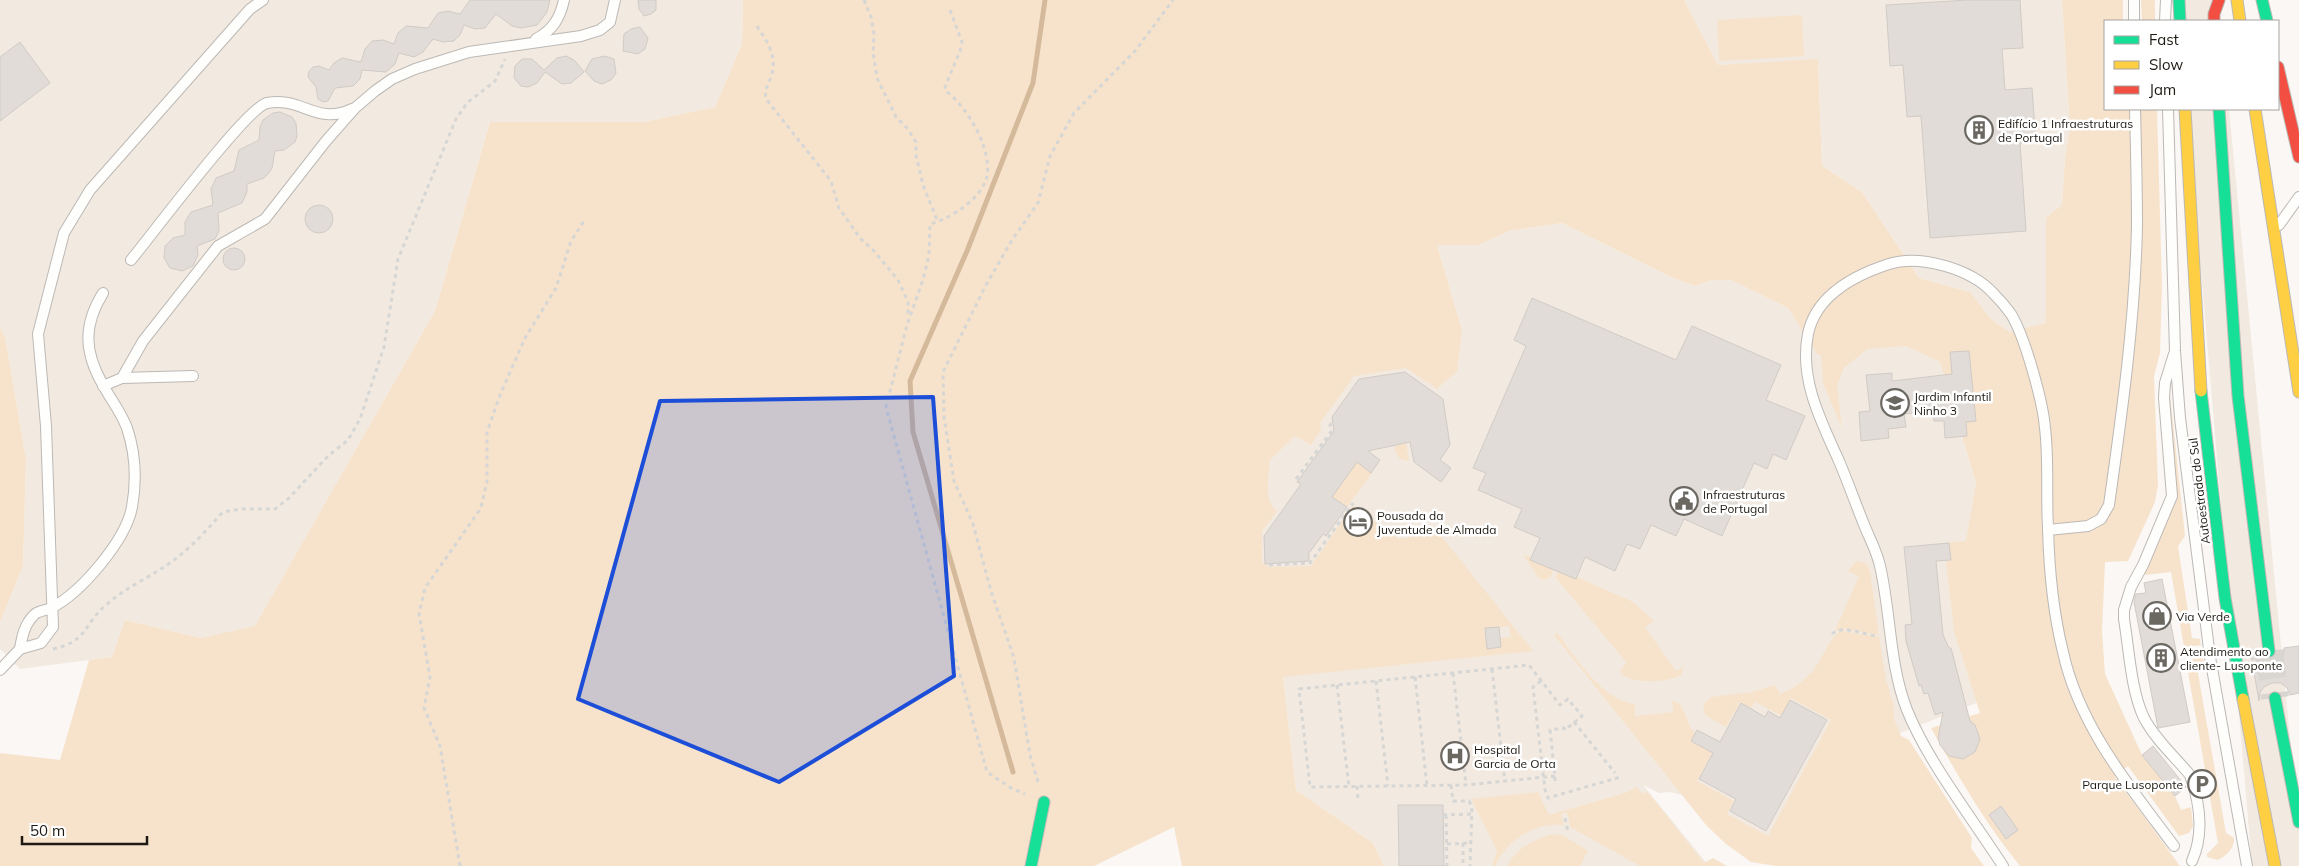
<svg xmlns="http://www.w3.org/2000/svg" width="2299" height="866" font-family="Mulish,sans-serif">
  <rect width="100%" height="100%" fill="#faf7f4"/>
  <g fill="#f2eae0">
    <path d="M 0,0 L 743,0 L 742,44 L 715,107 L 644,122 L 490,122 L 435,311 L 255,627 L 201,638 L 125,620 L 112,657 L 20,669 L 0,649 L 0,622 L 23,566 L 26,459 L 5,337 L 0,327 Z"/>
    <path d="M 1684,0 L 2062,0 L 2070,129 L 2065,157 L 2062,205 L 2045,323 L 2009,332 L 1991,319 L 1970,292 L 1919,278 L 1862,192 L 1822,166 L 1818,60 L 1718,65 Z"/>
    <path d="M 2172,0 L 2219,0 L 2221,21 L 2174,21 Z"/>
    <path d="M 2183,109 L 2229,109 L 2299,831 L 2299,866 L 2252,866 L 2202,283 Z"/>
    <path d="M 1562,223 L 1671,277 L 1695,286 L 1712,280 L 1731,280 L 1788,308 L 1817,354 L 1884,334 L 1940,362 L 1976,483 L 1956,615 L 1984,700 L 1890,737 L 1838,717 L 1769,840 L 1698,800 L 1671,792 L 1659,793 L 1643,785 L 1709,866 L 1384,866 L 1373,843 L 1296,790 L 1283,677 L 1250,539 L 1260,456 L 1334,376 L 1462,330 L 1437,245 L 1479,245 L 1509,231 Z"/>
  </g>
  <g fill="#f7e3cb" fill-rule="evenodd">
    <path d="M 743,0 L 1684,0 L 1718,65 L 1818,59 L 1822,166 L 1862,192 L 1919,278 L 1970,292 L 1991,319 L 2009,332 L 2045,323 L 2046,315 L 2046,218 L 2062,205 L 2065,157 L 2070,129 L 2062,0 L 2123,0 L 2123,21 L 2105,21 L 2105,109 L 2157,109 L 2162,286 L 2160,353 L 2154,376 L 2158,485 L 2155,502 L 2128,561 L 2105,562 L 2102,631 L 2105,674 L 2142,755 L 2175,796 L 2181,810 L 2191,807 L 2193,826 L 2189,833 L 2179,836 L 2128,766 L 2115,777 L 2180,866 L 2020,866 C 1985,823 1958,776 1931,728 L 1980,713 L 1954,632 L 1944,543 L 1966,541 L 1976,483 L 1940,362 L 1906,346 L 1867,349 L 1844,368 L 1837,385 L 1842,428 L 1823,383 L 1821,355 L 1817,354 L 1788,308 L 1731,280 L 1712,280 L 1695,286 L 1671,277 L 1562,223 L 1509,231 L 1479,245 L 1437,245 L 1462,330 L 1457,371 L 1437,389 L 1406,368 L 1354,376 L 1320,423 L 1321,430 L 1311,445 L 1295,436 L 1270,460 C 1269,475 1263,502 1277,511 L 1262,531 L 1262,562 L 1268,567 L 1311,566 L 1353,506 L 1399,539 L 1438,532 L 1533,651 L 1283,677 L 1296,790 L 1373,843 L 1384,866 L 1182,866 L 1174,827 L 1094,866 L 0,866 L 0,753 L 60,760 L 89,660 L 112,657 L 125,620 L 201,638 L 255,626 L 435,311 L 490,122 L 644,122 L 715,107 L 742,44 ZM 1509,626 L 1511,637 L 1500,638 L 1500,647 L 1488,649 L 1484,630 Z"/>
    <path d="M 2141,0 L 2155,0 L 2155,21 L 2142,21 Z"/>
    <path d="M 1802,15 L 1804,56 L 1719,61 L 1717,20 Z"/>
    <path d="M 0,327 L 5,337 L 26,459 L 23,566 L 0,622 Z"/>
    <path d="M 2170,395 L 2185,536 L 2178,546 L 2192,638 L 2200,639 L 2201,645 L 2184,647 L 2171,572 L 2145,575 L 2143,571 L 2177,494 L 2168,398 Z"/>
    <path d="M 1405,435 L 1409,461 L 1400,459 L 1395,452 L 1395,445 Z"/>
    <path d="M 1357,462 L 1372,473 L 1347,507 L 1332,497 Z"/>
    <path d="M 1523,555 L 1531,557 L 1530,560 L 1554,570 L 1551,576 L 1546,580 L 1540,579 Z"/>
    <path d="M 1856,561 L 1866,563 L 1870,571 L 1879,635 L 1845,629 L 1835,631 L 1859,576 L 1848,571 Z"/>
    <path d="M 1558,571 L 1576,579 L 1577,577 L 1633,602 L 1654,621 L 1645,627 L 1676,671 L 1684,666 L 1681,675 C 1666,683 1634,684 1621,674 L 1620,670 L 1627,663 L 1555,577 Z"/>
    <path d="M 1841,631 L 1879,637 L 1886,679 L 1894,708 L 1894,719 L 1901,736 L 1909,740 L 1972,838 L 1971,848 L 1984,866 L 1776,866 L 1751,862 L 1726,844 L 1706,825 L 1554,635 L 1557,633 C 1577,658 1601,700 1635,704 L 1635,716 L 1673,712 L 1672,701 L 1679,703 C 1687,712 1686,724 1695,733 L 1691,741 L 1712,753 L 1697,781 L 1734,801 L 1727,814 L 1768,836 L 1831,720 L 1791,698 L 1782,716 L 1755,702 L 1751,708 L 1740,702 L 1726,727 L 1705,715 L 1703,705 L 1711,697 L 1752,692 L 1775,685 L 1780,694 C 1792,690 1803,681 1812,672 C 1821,662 1831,634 1841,631 Z"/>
    <path d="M 2203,657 L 2204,665 L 2197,668 L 2226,833 L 2234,838 C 2235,847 2227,856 2218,860 L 2207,857 L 2207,854 L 2218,843 L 2186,661 Z"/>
    <path d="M 1636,787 L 1643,794 L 1647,791 L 1704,863 L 1713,858 L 1727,866 L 1640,866 L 1570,827 L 1567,812 L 1561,814 L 1564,825 C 1534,822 1507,840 1495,866 L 1492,866 L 1497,851 L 1471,799 L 1538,792 L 1549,815 L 1628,792 Z"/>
    <path d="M 1553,834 L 1564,836 L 1588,851 L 1580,866 L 1507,866 C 1517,848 1534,839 1553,834 Z"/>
  </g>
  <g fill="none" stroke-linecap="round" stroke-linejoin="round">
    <path stroke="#d4b99b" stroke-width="5" d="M 1013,772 L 913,432 L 910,381 L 967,251 L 1033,83 L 1045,0"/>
  </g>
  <g fill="#e1dcd7" stroke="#d0cbc6">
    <path d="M 470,0 L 550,0 L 547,12 L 537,25 L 521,28 L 512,26 L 496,14 L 485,28 L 475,29 L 464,25 L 460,35 L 454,41 L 443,42 L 433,39 L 423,52 L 414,57 L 399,53 L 395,64 L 386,72 L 362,70 L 360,79 L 353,86 L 335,88 L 328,101 L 323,102 L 318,99 L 316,87 L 308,77 L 309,71 L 313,67 L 319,66 L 329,70 L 334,63 L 342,58 L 361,62 L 365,49 L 372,41 L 383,40 L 394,44 L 398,33 L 406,26 L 428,28 L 438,13 L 448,11 L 460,14 Z"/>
    <path d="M 638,0 L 656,0 L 656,10 L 651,14 L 644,16 L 639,9 Z"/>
    <path d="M 1968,0 L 2020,0 L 2023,48 L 2002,49 L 2005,90 L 2032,88 L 2036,142 L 2020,143 L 2026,231 L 1930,238 L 1921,116 L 1907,117 L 1903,65 L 1890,66 L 1886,5 Z"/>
    <path d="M 640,27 L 648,38 L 645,49 L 638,54 L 623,51 L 624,34 L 631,29 Z"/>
    <path d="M 20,42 L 50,83 L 0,121 L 0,57 Z"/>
    <path d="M 566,56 L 574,60 L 584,72 L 571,83 L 562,84 L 545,72 L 537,83 L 528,87 L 521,86 L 514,78 L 515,66 L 522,59 L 532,59 L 544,70 L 557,58 Z"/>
    <path d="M 605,56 L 614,59 L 616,73 L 611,80 L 602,84 L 594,81 L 585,71 L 592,59 Z"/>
    <path d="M 280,112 L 292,117 L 296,123 L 297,136 L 295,142 L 284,150 L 275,151 L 272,168 L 268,174 L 264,178 L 247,184 L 247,192 L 242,203 L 218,213 L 219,231 L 215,239 L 197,246 L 198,255 L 193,266 L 182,271 L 170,268 L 164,258 L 165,246 L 173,238 L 185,235 L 185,222 L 191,212 L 213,205 L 211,189 L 216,178 L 234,171 L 239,150 L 259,140 L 260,127 L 263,120 L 273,113 Z"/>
    <circle cx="319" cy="219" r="14"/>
    <circle cx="234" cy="259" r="11"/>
    <path d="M 1532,298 L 1676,360 L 1692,326 L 1781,365 L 1766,400 L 1805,416 L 1786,460 L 1773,454 L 1767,469 L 1754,463 L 1722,536 L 1684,519 L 1676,536 L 1651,525 L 1640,549 L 1627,544 L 1615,571 L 1585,557 L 1576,579 L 1530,560 L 1540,538 L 1514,527 L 1522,509 L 1478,490 L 1486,473 L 1473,468 L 1526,346 L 1514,340 Z"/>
    <path d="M 1969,351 L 1976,421 L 1966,422 L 1967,436 L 1945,438 L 1944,421 L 1934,421 L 1933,411 L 1904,414 L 1906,427 L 1888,429 L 1889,438 L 1861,441 L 1859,412 L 1870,411 L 1866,375 L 1892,373 L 1892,381 L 1952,374 L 1950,352 Z"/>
    <path d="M 1405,372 L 1443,399 L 1450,445 L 1440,460 L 1451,468 L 1441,482 L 1414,462 L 1410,442 L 1368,451 L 1380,460 L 1371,473 L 1357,462 L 1332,497 L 1347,507 L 1326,536 L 1323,534 L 1309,553 L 1309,561 L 1265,564 L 1264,536 L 1301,484 L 1297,482 L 1334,431 L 1332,417 L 1359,379 Z"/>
    <path d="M 1949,543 L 1951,560 L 1936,561 L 1943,635 L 1949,648 L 1951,648 L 1970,721 L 1975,725 L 1980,739 L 1975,752 L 1963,759 L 1949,756 L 1940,745 L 1938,738 L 1943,712 L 1935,715 L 1928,693 L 1924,694 L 1921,685 L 1919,686 L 1906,641 L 1905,625 L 1912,624 L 1904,547 Z"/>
    <path d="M 2162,579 L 2190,722 L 2158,728 L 2134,602 L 2136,594 L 2146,593 L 2144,583 Z"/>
    <path d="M 1499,627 L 1501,647 L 1487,649 L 1485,628 Z"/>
    <path d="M 2299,646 L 2299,693 L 2290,695 L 2287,688 L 2281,683 L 2272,683 L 2264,687 L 2260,692 L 2259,701 L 2251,655 L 2254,654 L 2257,661 L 2262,665 L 2271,666 L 2279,663 L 2283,658 L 2284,648 Z"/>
    <path d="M 1790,700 L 1827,720 L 1766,831 L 1730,811 L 1736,799 L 1699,779 L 1713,753 L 1691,741 L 1697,730 L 1720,742 L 1741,703 L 1765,717 L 1768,711 L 1780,718 Z"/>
    <path d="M 2153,746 L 2186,787 L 2175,796 L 2142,755 Z"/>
    <path d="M 1398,805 L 1443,805 L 1444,866 L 1399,866 Z"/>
    <path d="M 2001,806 L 2018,830 L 2006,839 L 1989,815 Z"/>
  </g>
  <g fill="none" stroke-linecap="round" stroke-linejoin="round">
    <path stroke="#d9d6d2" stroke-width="28" stroke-dasharray="28 14" stroke-linecap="butt" d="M 2269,651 L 2275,698"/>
    <defs>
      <g id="lane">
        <path d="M 2134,0 L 2134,21"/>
        <path d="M 2165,21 L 2166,0"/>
        <path d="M 536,39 C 553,30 560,18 564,0"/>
        <path d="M 2168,109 L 2175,351 L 2180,418 L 2210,657 L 2247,866"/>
        <path d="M 2279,225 L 2299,197"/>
        <path d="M 131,260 C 151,236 247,107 267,103 C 301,96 317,126 352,109"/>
        <path d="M 2174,354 L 2165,383 L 2164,398 L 2172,496 L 2143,565 L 2131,587 L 2124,610 L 2124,619 C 2129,649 2131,691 2144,718 C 2155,739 2175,757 2190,775 C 2200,803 2204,834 2192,861"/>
        <path d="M 122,378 L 143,341 L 218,246 L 265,219 L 326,141 L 355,108 L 375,91 L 392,79 L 415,69 L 469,52 L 581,36 L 600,30 L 610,22 L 615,0"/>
        <path d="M 103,386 L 122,378 L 193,376"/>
        <path d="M 2048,530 L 2088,526 L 2101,519 L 2109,505 C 2122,413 2135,320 2137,226 C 2137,187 2136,148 2135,109"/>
        <path d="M 20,649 C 22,637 24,625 34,615 C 38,610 46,611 51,608 C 81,593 126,540 132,507 C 137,479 136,455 127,428 C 121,412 111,400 103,385 C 84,352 83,325 103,293"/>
        <path d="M 0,670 L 20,649 L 41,643 L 53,627 L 46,426 L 38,334 L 64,233 L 90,190 L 250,9 L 263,0"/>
        <path d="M 2003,866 C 1972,818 1928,762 1907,710 C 1889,664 1891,613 1880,566 C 1877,552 1870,539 1865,527 C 1856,505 1848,482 1839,461 C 1821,421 1799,379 1808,334 C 1816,295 1855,275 1889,264 C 1920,254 1971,269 1993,293 C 1999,299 2006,307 2011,314 C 2025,337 2043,402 2045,428 C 2049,461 2046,494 2048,527 C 2049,569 2053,612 2063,652 C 2079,726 2130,787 2174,846"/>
      </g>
      <g id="fast">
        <path d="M 2179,0 L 2180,21"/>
        <path d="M 2262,0 L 2267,21"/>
        <path d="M 2219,109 L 2238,396 L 2269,651"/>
        <path d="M 2201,391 L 2225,598 L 2243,699"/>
        <path d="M 2275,698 L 2299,822"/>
        <path d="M 1031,866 L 1044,802"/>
      </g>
      <g id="slow">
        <path d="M 2237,0 L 2240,21"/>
        <path d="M 2185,109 L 2201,391"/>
        <path d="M 2255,109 L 2299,392"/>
        <path d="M 2243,699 L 2275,866"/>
      </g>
      <g id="jam">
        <path d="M 2214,21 L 2214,14 L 2219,0"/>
        <path d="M 2278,67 L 2299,157"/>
      </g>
    </defs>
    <use href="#lane" stroke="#bcb8b4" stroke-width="12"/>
    <use href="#fast" stroke="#bcb8b4" stroke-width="13"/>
    <use href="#slow" stroke="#bcb8b4" stroke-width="13"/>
    <use href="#jam" stroke="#bcb8b4" stroke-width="13"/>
    <g stroke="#d6d6d5" stroke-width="3" stroke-dasharray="4 4" stroke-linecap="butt">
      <path d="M 864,0 L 871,17 L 874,34 L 873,52 L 877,78 L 896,117 L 907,128 L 916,142 L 916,155 L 923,185 L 938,222"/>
      <path d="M 950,10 L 962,42 L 960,51 L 945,87 L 946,91 C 967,107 992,148 987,176 C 983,198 950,219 930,224 L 929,255 L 923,280 L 907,325 L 886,407 L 987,772 L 1011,788 L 1025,794"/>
      <path d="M 757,26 C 767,42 778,56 771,77 C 768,85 764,90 766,99 L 831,181 L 839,208 L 860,238 L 874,251 L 898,280 L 908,302 L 908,317"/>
      <path d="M 1296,479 L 1331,432 L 1330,425 L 1333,422"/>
      <path d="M 1269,565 L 1310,563 L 1353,503"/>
      <path d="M 1832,634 C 1843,624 1864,635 1878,636"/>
      <path d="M 53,649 C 89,641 83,624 107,604 C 126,587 151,577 171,562 C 190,549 206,531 221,514 L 228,511 L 242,509 L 275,509 L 288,499 L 328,456 L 348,440 L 360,419 L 384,347 L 398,259 L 456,119 L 467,103 L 495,81 L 505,59"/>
      <path d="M 1492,669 L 1505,782"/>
      <path d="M 1453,673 L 1466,785"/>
      <path d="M 1415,677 L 1427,786"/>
      <path d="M 1376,681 L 1388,786"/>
      <path d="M 1541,681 L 1533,687 L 1545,790 L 1548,798 L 1620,777"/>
      <path d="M 1337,685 L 1349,787"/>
      <path d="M 1574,722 L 1615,773"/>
      <path d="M 1555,776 L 1466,785 L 1310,787 L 1299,689 L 1529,665 L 1560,705 L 1568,699 L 1582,716 L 1565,730 L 1564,728 L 1550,730 L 1555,776 L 1555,781"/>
      <path d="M 1038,782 L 1030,755 L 1014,658 L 991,591 L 973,524 L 954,481 L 944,417 L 943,372 L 986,285 L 1012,240 L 1038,203 L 1050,156 L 1074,113 L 1135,51 L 1173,0"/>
      <path d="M 1451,785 L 1453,801 L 1469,801 L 1472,807 L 1470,866"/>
      <path d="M 1357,786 L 1358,799"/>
      <path d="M 1443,815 L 1471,814"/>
      <path d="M 1446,815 L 1447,866"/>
      <path d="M 1565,818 L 1568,832"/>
      <path d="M 1463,843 L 1463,866"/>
      <path d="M 1447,844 L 1469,843"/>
      <path d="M 460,866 L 440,746 L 424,708 L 430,677 L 419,614 L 425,588 L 481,508 L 487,481 L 487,432 L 500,395 L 525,338 L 556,288 L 571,241 L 584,221"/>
    </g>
    <use href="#lane" stroke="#fefefd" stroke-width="10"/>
    <use href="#fast" stroke="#16e098" stroke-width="11"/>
    <use href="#slow" stroke="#ffcf43" stroke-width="11"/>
    <use href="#jam" stroke="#f24e42" stroke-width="11"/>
  </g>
  <path fill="#1d4ed8" fill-opacity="0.2" stroke="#1d4ed8" stroke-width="4" stroke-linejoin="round" d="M 933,397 L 954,676 L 779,782 L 578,699 L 660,401 Z"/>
  <defs>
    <symbol id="building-ring" viewBox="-11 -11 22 22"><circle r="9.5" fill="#fff" stroke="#6b6761" stroke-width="1.5"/><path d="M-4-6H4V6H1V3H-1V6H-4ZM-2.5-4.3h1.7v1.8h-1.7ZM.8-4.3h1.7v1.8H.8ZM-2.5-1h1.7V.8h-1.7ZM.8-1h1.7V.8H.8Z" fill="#6b6761"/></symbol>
    <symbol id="school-ring" viewBox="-11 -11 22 22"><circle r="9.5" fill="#fff" stroke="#6b6761" stroke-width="1.5"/><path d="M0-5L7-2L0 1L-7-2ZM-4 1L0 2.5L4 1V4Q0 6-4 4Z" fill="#6b6761"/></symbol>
    <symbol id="civic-ring" viewBox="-11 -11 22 22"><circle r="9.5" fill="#fff" stroke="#6b6761" stroke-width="1.5"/><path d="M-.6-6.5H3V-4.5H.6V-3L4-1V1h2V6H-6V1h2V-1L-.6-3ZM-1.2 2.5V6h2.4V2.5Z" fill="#6b6761"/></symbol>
    <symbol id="hotel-ring" viewBox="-11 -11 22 22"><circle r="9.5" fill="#fff" stroke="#6b6761" stroke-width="1.5"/><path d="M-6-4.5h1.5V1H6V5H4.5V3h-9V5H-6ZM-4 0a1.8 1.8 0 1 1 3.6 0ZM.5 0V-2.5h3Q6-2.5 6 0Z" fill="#6b6761"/></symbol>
    <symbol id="shop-ring" viewBox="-11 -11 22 22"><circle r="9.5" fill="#fff" stroke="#6b6761" stroke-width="1.5"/><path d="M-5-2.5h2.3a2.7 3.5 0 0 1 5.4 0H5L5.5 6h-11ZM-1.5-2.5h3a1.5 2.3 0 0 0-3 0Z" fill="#6b6761"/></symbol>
    <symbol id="hospital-ring" viewBox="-11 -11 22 22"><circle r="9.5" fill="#fff" stroke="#6b6761" stroke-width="1.5"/><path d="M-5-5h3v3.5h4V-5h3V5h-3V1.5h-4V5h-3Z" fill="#6b6761"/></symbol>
    <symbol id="parking-ring" viewBox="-11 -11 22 22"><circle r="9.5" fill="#fff" stroke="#6b6761" stroke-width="1.5"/><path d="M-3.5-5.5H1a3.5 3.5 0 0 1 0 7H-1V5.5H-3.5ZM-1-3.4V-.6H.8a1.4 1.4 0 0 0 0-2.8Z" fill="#6b6761"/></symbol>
  </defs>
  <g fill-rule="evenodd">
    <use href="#building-ring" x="1963" y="114" width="32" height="32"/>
    <use href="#school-ring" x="1879" y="387" width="32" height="32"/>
    <use href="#civic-ring" x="1668" y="485" width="32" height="32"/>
    <use href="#hotel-ring" x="1342" y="506" width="32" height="32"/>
    <use href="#shop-ring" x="2141" y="600" width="32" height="32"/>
    <use href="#building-ring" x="2145" y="642" width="32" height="32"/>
    <use href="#hospital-ring" x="1439" y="740" width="32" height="32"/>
    <use href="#parking-ring" x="2186" y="768" width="32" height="32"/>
  </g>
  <g text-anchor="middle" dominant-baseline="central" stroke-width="5" stroke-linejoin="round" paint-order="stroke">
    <g font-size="12" fill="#1e1912" stroke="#fff" text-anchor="start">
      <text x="1998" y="123">Edifício 1 Infraestruturas<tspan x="1998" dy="14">de Portugal</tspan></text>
      <text x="1914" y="396">Jardim Infantil<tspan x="1914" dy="14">Ninho 3</tspan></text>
      <text x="1703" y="494">Infraestruturas<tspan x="1703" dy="14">de Portugal</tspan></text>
      <text x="1377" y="515">Pousada da<tspan x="1377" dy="14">Juventude de Almada</tspan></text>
      <text x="2176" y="616">Via Verde</text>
      <text x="2180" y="651">Atendimento ao<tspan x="2180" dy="14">cliente- Lusoponte</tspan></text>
      <text x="1474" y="749">Hospital<tspan x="1474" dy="14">Garcia de Orta</tspan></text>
      <text x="2183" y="784" text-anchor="end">Parque Lusoponte</text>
    </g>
    <g font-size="12" fill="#1e1912" stroke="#fff">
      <text transform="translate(2199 491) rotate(-97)">Autoestrada do Sul</text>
    </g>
  </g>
  <rect x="2104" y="20" width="175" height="90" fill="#ffffff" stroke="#a5a3a0"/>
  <rect x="2114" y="36" width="25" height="8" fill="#16e098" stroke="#a5a3a0"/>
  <text x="2149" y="45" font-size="15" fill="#1e1912">Fast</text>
  <rect x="2114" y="61" width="25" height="8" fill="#ffcf43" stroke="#a5a3a0"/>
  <text x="2149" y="70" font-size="15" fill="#1e1912">Slow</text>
  <rect x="2114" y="86" width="25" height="8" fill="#f24e42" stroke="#a5a3a0"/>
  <text x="2149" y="95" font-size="15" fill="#1e1912">Jam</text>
  <path d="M22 836v8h125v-8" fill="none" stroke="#1e1912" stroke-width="2.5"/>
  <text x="30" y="836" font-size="15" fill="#1e1912" stroke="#ffffff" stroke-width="4" paint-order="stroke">50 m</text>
</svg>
